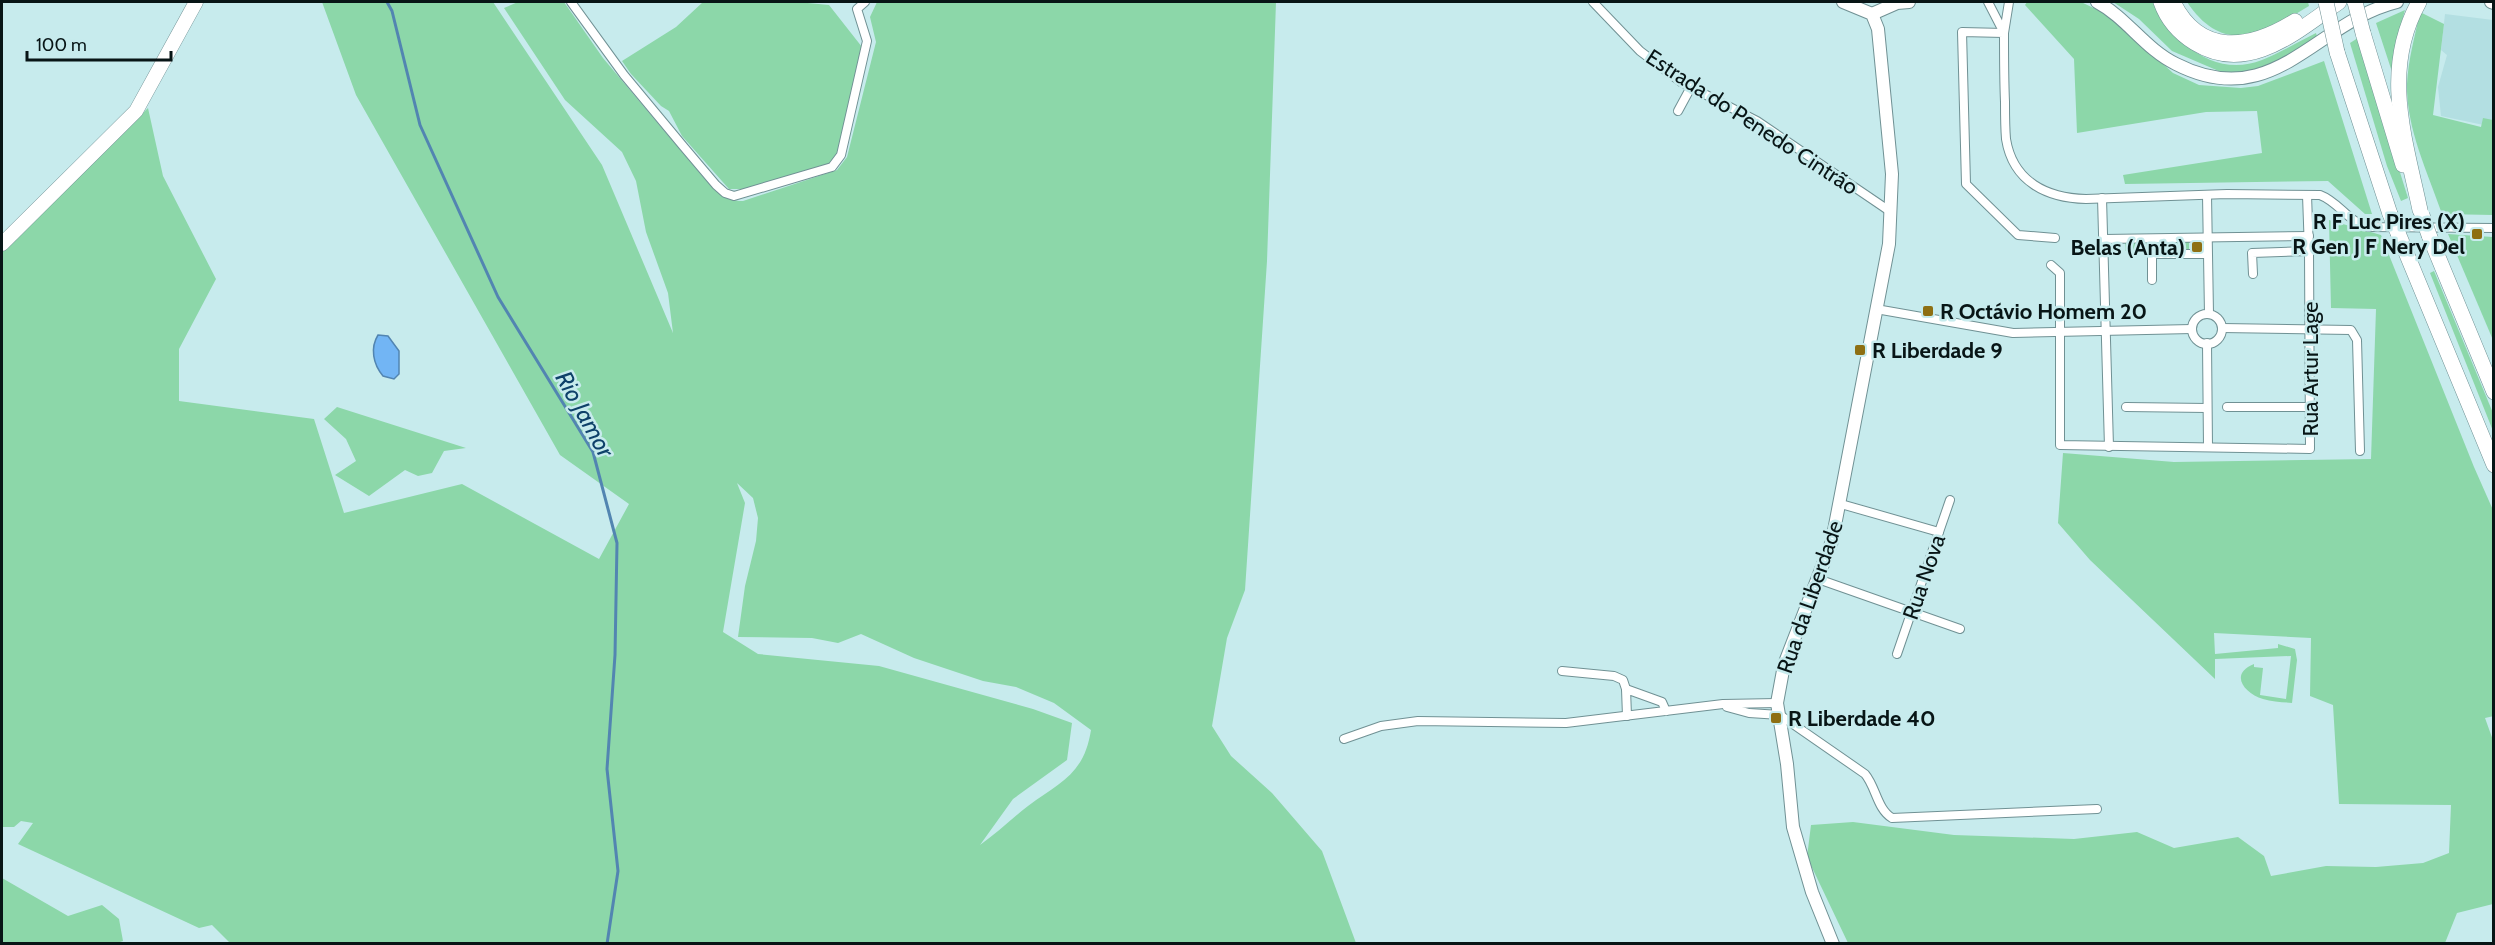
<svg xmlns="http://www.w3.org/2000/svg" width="2495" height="945" font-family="Cabin,sans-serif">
  <rect width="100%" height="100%" fill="#c7ebed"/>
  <path fill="#b3dfe2" d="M 2445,14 L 2493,20 L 2493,127 L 2441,116 L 2438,87 L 2447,55 L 2441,50 Z"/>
  <g fill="#8cd7a9" fill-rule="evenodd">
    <path d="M 322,2 L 493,2 L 602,165 L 673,333 L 668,293 L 646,232 L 636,181 L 622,152 L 565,100 L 504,8 L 518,2 L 564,2 L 603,58 L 703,177 C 716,191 723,201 743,201 L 837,170 L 847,157 L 876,42 L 870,17 L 877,2 L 1276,2 L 1267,261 L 1245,590 L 1227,638 L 1212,726 L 1231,756 L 1272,793 L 1322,851 L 1356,943 L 230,943 L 212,925 L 199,928 L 18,844 L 33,823 L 21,821 L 14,827 L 2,827 L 2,252 L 148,108 L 163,176 L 216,279 L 179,349 L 179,401 L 314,419 L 344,513 L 462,484 L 599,559 L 629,504 L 560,455 L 356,95 ZM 737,483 L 753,498 L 758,518 L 756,541 L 745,586 L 738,637 L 812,638 L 838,643 L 861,634 L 914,658 L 983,681 L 1016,687 L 1054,703 L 1091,730 C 1084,775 1060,782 1028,806 C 1011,819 997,833 980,845 L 1013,799 L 1067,760 L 1072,723 L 1033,709 L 879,666 L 758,654 L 723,632 L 745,503 Z"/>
    <path d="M 703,2 L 797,2 L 829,5 L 862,47 L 839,152 L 833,161 L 822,167 L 747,189 L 729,189 L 682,136 L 669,111 L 661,106 L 631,74 L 622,61 L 676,27 Z"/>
    <path d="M 2027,2 L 2081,2 L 2100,11 L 2121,26 L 2173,73 L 2199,85 L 2241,88 L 2258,86 L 2324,61 L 2372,214 L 2365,214 L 2328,181 L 2125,184 L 2123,175 L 2262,153 L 2257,111 L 2206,112 L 2077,133 L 2074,59 L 2025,5 Z"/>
    <path d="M 2113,2 L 2153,2 C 2172,41 2214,79 2262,60 C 2280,53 2298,42 2316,33 L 2318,40 L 2266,67 L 2245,72 L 2221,72 L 2172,51 L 2139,19 Z"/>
    <path d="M 2187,2 L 2308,2 L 2309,6 C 2263,34 2224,57 2187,2 Z"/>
    <path d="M 2405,10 L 2400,28 L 2394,78 L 2376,23 Z"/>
    <path d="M 2420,12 L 2444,24 L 2433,115 L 2481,127 L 2483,118 L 2493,120 L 2493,215 L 2442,214 C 2428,173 2406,128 2407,84 C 2408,60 2415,36 2420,12 Z"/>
    <path d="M 2358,38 L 2408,198 L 2401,201 L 2387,166 L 2350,43 Z"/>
    <path d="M 2329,220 L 2381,235 L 2474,467 L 2493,510 L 2494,716 L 2485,718 L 2494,743 L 2493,904 L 2457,913 L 2445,943 L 1848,943 L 1807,857 L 1811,825 L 1853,822 L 1954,835 L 2074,839 L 2137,832 L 2174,848 L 2238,837 L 2264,856 L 2271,876 L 2326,866 L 2376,867 L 2423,863 L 2449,853 L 2451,805 L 2339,804 L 2333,705 L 2310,696 L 2311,638 L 2214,633 L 2215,654 L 2278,648 L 2278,644 L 2295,649 L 2297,660 L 2292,703 C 2283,702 2272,702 2263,699 C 2244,693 2229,674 2254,664 L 2254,667 L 2263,668 L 2260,695 L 2286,699 L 2291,656 L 2215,659 L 2215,679 L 2090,560 L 2058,523 L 2063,453 L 2174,462 L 2371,459 L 2376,309 L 2331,308 Z"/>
    <path d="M 2448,234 L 2493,237 L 2493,340 Z"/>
    <rect x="2125" y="241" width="64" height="10"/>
    <path d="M 2434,271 L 2493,413 L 2493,431 L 2430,273 Z"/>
    <path d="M 337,407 L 466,448 L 444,451 L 432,473 L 418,476 L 405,470 L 369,496 L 335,475 L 356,461 L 346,439 L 324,419 Z"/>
    <path d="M 2,878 L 68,916 L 102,905 L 119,919 L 123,941 L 114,944 L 2,943 Z"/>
  </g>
  <path fill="#72b5f4" stroke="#5285b1" stroke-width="1.5" d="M 378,335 L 388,336 L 399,351 L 399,374 L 394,379 L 383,376 C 373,364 370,348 378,335 Z"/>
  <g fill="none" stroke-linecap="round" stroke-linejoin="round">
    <path stroke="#5285b1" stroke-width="3" d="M 387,2 L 392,11 L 420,125 L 498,297 L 593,452 L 617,543 L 615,655 L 607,769 L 618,871 L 607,944"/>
    <defs>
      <g id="street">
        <path d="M 571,2 L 624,75 L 683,146 L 716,185 L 725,193 L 734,196 L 832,167 L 841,155 L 867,41 L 857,9 L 865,2"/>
        <path d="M 1593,2 L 1640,51 L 1681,82 L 1757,121 L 1891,212"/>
        <path d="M 1988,2 L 2004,33 L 2009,2"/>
        <path d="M 1678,111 L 1691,87"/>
        <path d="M 2207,195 L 2209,314"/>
        <path d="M 2102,198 L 2109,447"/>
        <path d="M 2055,238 L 2018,235 L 1966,184 L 1962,32 L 2004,33 C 2004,56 2004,79 2005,102 C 2005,114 2005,127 2006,139 C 2013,182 2047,198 2086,199 L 2227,194 L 2320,195 C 2339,202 2348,222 2368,227 L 2494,228"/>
        <path d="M 2104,239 L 2309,236"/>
        <path d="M 2051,265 L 2060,273 L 2060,445 L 2310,449 L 2309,251 L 2307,195"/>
        <path d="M 2253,274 L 2252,253 L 2309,251"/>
        <path d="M 2152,280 L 2152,254 L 2207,254"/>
        <path d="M 1876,309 L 2013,333 L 2192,329"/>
        <circle cx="2207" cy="329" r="15"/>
        <path d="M 2222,328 L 2351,330 L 2357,340 L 2360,451"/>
        <path d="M 2207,343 L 2208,447"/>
        <path d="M 2126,407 L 2207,408"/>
        <path d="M 2227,407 L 2310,407"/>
        <path d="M 1841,504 L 1939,532"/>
        <path d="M 1818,579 L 1960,629"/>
        <path d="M 1897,654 L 1950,500"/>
        <path d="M 1562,671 L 1614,676 L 1623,680 L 1626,689"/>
        <path d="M 1727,707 L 1749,713 L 1780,715 L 1865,774 C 1876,787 1877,809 1892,818 L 2097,809"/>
        <path d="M 1627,716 L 1626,689 L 1662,702 L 1666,711"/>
        <path d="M 1344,739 L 1381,726 L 1418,721 L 1566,723 L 1723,704 L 1777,703"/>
      </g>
      <g id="secondary">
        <path d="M 2097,2 C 2127,18 2145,49 2176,64 C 2274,114 2315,22 2397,2"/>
        <path d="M 2491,2 L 2494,3"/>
        <path d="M 1872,14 L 1897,3 L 1909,2"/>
        <path d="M 1833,944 L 1812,892 L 1793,827 L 1787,764 L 1777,703 L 1784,665 L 1832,541 L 1889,244 L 1892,174 L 1878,29 L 1872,14 L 1843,2"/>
      </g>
      <path id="primary" d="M 2,244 L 136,111 L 196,2"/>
      <g id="highway">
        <path d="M 2161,2 C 2167,19 2179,33 2195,43 C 2248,76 2297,31 2339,2"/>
        <path d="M 2173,2 C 2200,57 2250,49 2295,21"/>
        <path d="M 2419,2 C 2381,70 2405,139 2420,210"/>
        <path d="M 2363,33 L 2403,165"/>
        <path d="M 2337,52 L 2390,214"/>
        <path d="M 2398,233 L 2494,465"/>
        <path d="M 2429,235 L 2494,392"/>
      </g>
    </defs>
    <use href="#street" stroke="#709194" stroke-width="10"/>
    <use href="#secondary" stroke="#709194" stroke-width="14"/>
    <use href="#primary" stroke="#709194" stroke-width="15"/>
    <use href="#highway" stroke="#709194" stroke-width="16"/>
    <use href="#street" stroke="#fff" stroke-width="8"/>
    <use href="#secondary" stroke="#fff" stroke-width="12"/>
    <use href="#primary" stroke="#fff" stroke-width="14"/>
    <use href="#highway" stroke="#fff" stroke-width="15"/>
    <defs>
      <g id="highway-bridge">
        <path d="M 2326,2 L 2337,52"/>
        <path d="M 2355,2 L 2363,33"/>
        <path d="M 2390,214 L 2398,233"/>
        <path d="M 2422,215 L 2429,235"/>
      </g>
    </defs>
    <use href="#highway-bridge" stroke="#709194" stroke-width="16" stroke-linecap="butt"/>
    <use href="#highway-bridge" stroke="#fff" stroke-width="15"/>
  </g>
  <g fill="#8e6f13" stroke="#c7ebed" stroke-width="2">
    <rect x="2471" y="228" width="12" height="12" rx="3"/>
    <rect x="2191" y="241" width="12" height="12" rx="3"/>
    <rect x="1922" y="305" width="12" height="12" rx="3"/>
    <rect x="1854" y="344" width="12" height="12" rx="3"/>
    <rect x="1770" y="712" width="12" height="12" rx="3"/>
  </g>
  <g text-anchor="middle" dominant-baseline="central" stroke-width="5" stroke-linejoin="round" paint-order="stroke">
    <g font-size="22" fill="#081516" stroke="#c7ebed">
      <text transform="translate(1752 122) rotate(33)">Estrada do Penedo Cintrão</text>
      <text transform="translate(2310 369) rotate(-90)">Rua Artur Lage</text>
      <text transform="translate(1924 577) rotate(-71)">Rua Nova</text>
      <text transform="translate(1810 597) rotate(-71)">Rua da Liberdade</text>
    </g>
    <g font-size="22" font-weight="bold" fill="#081516" stroke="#c7ebed" text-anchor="start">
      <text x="2465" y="221" text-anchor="end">R F Luc Pires (X)<tspan x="2465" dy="25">R Gen J F Nery Del</tspan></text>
      <text x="2185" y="247" text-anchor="end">Belas (Anta)</text>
      <text x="1940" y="311">R Octávio Homem 20</text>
      <text x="1872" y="350">R Liberdade 9</text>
      <text x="1788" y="718">R Liberdade 40</text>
    </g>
    <g font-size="24" font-style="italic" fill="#0e4169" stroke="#c7ebed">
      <text transform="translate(585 414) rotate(61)">Rio Jamor</text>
    </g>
  </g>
  <rect width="2495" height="945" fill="none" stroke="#081516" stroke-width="6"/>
  <path d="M27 51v9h144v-9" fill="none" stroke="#081516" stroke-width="3"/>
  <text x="36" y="51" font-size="18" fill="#081516" stroke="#c7ebed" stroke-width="4.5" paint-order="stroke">100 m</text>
</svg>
